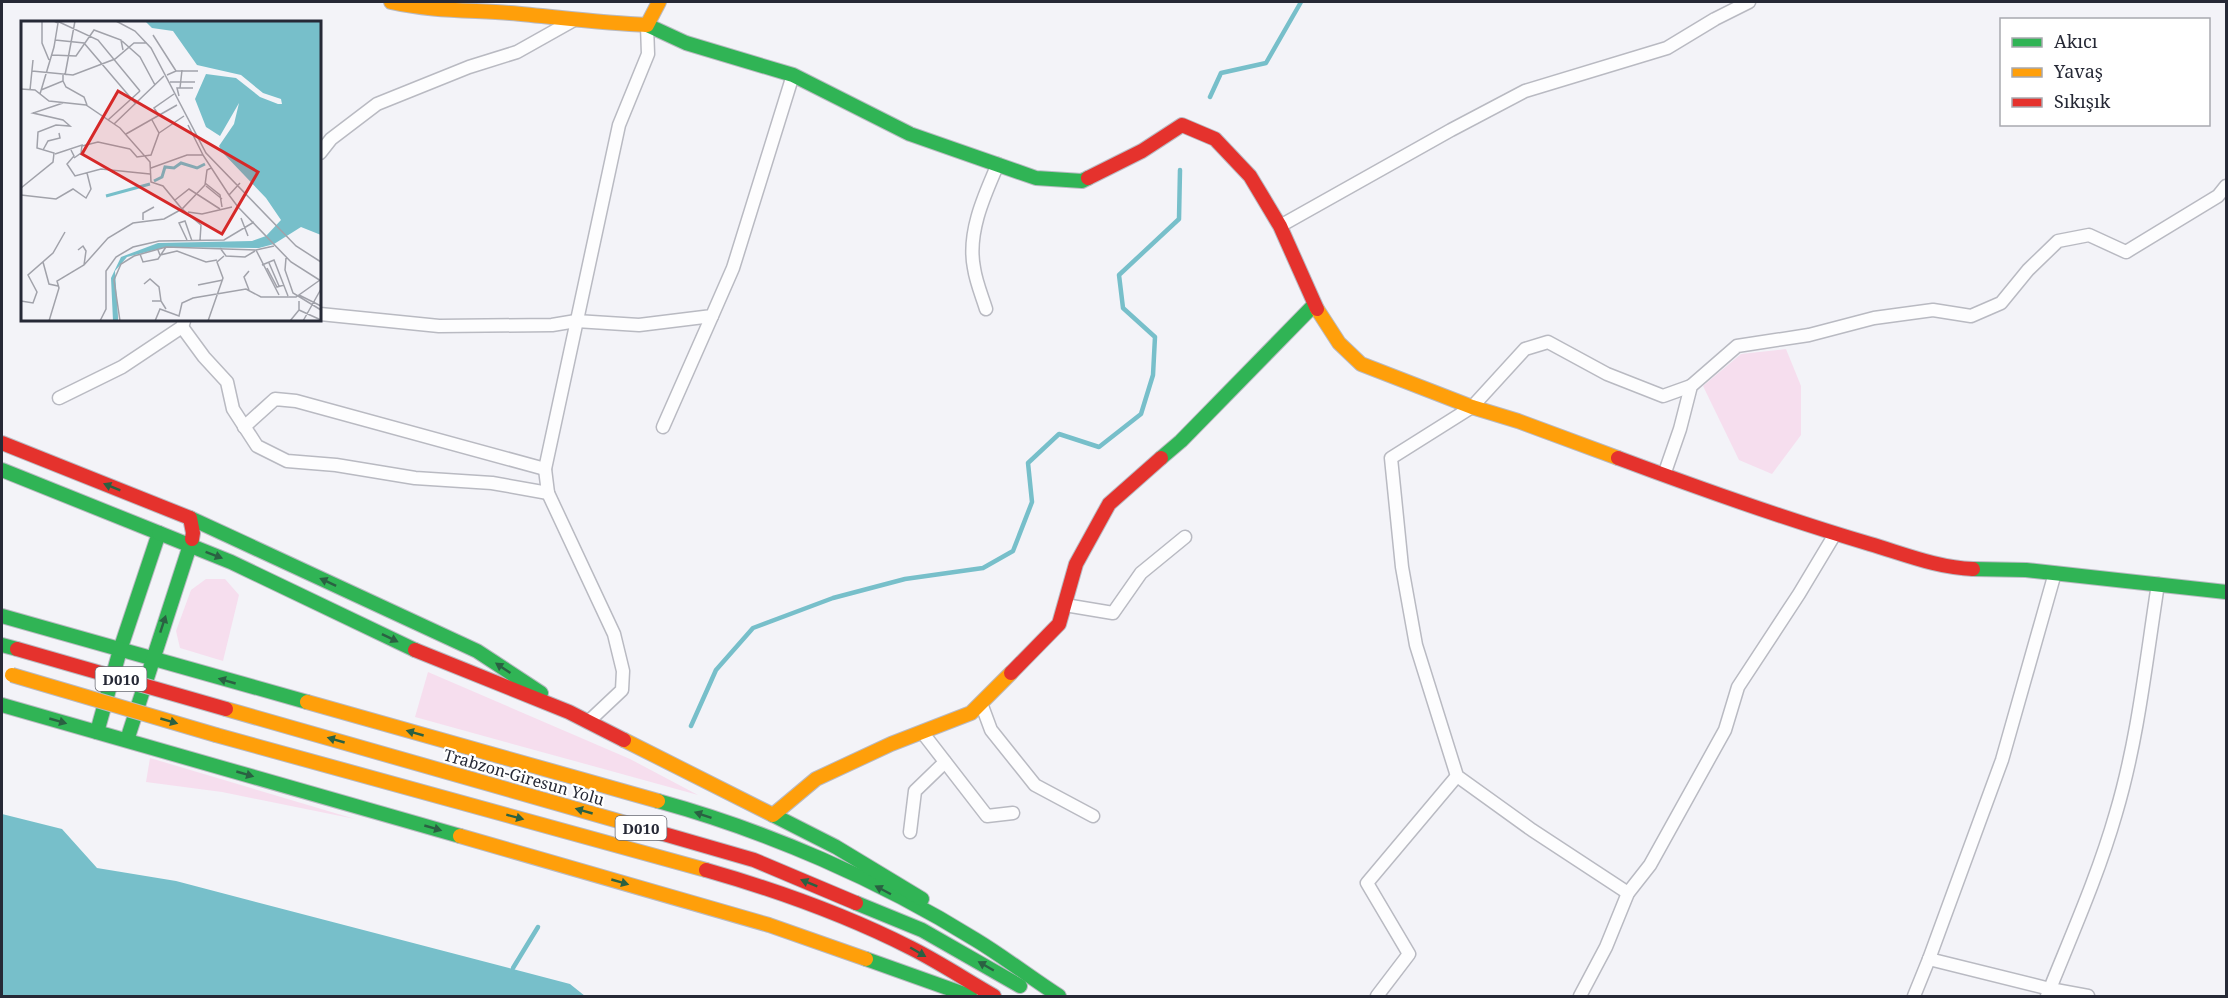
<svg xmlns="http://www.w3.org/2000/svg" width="2228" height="998" font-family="'Noto Serif',serif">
  <rect width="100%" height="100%" fill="#f3f3f8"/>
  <g fill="#f6deee">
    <path d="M 1786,349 L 1801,386 L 1801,435 L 1772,474 L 1739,460 L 1703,386 L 1741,354 Z"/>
    <path d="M 206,579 L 225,579 L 239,595 L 223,661 L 180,648 L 176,631 L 191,590 Z"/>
    <path d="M 428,672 L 630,759 L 698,795 L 415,717 Z"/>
    <path d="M 150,758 L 355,819 L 222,792 L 146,782 Z"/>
  </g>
  <path fill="#77bfca" d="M 2,814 L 62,829 L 97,868 L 176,881 L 570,984 L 585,996 L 2,996 Z"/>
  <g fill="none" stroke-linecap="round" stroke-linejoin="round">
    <g stroke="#77bfca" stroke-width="4.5">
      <path d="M 1210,97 L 1221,73 L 1266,63 L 1301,2"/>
      <path d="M 691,726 L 716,670 L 753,628 L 833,598 L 905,579 L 983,568 L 1013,551 L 1032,502 L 1028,463 L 1059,434 L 1099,447 L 1141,414 L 1153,375 L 1155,337 L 1123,308 L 1119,275 L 1179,219 L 1180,170"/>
      <path d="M 513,968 L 538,927"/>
    </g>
    <defs>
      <g id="street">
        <path d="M 320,153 L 331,139 L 377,104 L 469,67 L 517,52 L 574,20"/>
        <path d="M 1280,226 L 1451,130 L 1525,91 L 1667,48 L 1715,19 L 1749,2"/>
        <path d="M 986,309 C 982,296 976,282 974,268 C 967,233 984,196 998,164"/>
        <path d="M 320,314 L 439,326 L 552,325 L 576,321 L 639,325 L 712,316 L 733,268 L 793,75"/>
        <path d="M 182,327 L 204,357 L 227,382 L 233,409 L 257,446 L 287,461 L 336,465 L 415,478 L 492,483 L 548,493"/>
        <path d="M 59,398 L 122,367 L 182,327 L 184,321"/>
        <path d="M 244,427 L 275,399 L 296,401 L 545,469"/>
        <path d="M 663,427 L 712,316"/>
        <path d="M 1664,475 L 1680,429 L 1691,386 L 1737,346 L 1809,335 L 1874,318 L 1933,310 L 1971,316 L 2001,303 L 2028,270 L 2058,241 L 2089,235 L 2126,252 L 2218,196 L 2226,186"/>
        <path d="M 1065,605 L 1113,613 L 1141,573 L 1185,537"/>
        <path d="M 981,703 L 991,730 L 1035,785 L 1093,816"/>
        <path d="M 588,722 L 622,690 L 623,671 L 614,634 L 548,493 L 545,469 L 619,125 L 648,54 L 647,25"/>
        <path d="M 922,732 L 987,816 L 1013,813"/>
        <path d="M 910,832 L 915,791 L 945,762"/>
        <path d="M 1628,893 L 1532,830 L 1457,776 L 1416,645 L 1402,567 L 1391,458 L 1472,407 L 1525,349 L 1548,342 L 1607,374 L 1663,396 L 1691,386"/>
        <path d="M 1929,959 L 2050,989 L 2088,996"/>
        <path d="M 1377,996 L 1409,954 L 1367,883 L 1457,776"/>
        <path d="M 1580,996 L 1606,947 L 1628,893 L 1650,865 L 1725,730 L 1738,687 L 1799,594 L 1835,534"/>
        <path d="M 1914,996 L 1929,959 L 2002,760 L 2055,573"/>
        <path d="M 2047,996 C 2071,936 2098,876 2116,813 C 2138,739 2146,661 2158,584"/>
      </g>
      <g id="fast">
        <path d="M 647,25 L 686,43 L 793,75 L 910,134 L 1036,178 L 1082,181 L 1088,178"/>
        <path d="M 1161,458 L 1181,441 L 1314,305"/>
        <path d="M 2,470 L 159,533 L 120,650 L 97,732"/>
        <path d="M 190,518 L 477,651 L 541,693"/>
        <path d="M 159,533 L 231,562 L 415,650"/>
        <path d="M 1973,569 L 2026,570 L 2226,592"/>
        <path d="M 2,616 L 307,702"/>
        <path d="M 2,645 L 17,649"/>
        <path d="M 2,705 L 460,836"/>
        <path d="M 127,740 L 192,539"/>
        <path d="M 658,801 C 767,831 880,880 976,940 C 1004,957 1031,978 1059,996"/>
        <path d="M 773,815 L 836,847 L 922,899"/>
        <path d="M 856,903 L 922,930 L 1020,986"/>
        <path d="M 866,959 L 970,996"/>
      </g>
      <g id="slow">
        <path d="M 391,2 C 430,11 470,10 510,13 C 556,17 601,23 647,25 L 659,2"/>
        <path d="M 1317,309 L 1339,343 L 1361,364 L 1472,407 L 1518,421 L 1618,458"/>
        <path d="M 307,702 L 658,801"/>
        <path d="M 226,709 L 643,828"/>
        <path d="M 216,735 L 706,870"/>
        <path d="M 624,740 L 773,815 L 816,779 L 891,744 L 971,713 L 1011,673"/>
        <path d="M 460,836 L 769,925 L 866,959"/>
      </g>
      <g id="jam">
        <path d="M 1088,178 L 1142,151 L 1182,125 L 1215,139 L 1250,176 L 1280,226 L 1317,309"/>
        <path d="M 2,443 L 190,518 L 193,533 L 192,539"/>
        <path d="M 1618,458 C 1701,489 1785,519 1870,544 C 1904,554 1938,568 1973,569"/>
        <path d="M 415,650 L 569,712 L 624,740"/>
        <path d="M 1011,673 L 1059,624 L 1076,564 L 1109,504 L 1161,458"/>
        <path d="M 643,828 L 754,860 L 856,903"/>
        <path d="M 706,870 C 776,890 846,915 911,948 C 939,962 966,980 994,996"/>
      </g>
    </defs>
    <use href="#street" stroke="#b9bac2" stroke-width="15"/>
    <use href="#fast" stroke="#b9bac2" stroke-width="16"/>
    <use href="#slow" stroke="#b9bac2" stroke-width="16"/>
    <use href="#jam" stroke="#b9bac2" stroke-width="16"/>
    <use href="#street" stroke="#fdfdfe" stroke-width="12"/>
    <use href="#fast" stroke="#30b455" stroke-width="14"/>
    <use href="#slow" stroke="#ff9f0a" stroke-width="14"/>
    <use href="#jam" stroke="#e5322d" stroke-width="14"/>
    <defs>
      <path id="slow-bridge" d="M 12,675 L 216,735"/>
      <path id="jam-bridge" d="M 17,649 L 226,709"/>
    </defs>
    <use href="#slow-bridge" stroke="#b9bac2" stroke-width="16" stroke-linecap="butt"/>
    <use href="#jam-bridge" stroke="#b9bac2" stroke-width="16" stroke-linecap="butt"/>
    <use href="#slow-bridge" stroke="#ff9f0a" stroke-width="14"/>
    <use href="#jam-bridge" stroke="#e5322d" stroke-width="14"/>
  </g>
  <defs><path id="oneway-solid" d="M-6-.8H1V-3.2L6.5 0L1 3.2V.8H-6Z" transform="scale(1.5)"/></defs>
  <g fill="#2a6142">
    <use href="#oneway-solid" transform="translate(112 487) rotate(-158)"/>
    <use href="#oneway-solid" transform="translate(214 555) rotate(21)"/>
    <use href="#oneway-solid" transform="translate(328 582) rotate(-155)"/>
    <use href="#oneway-solid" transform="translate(163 624) rotate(-72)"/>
    <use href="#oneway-solid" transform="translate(390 638) rotate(26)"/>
    <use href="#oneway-solid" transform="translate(503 668) rotate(-146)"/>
    <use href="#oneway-solid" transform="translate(227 681) rotate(-164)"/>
    <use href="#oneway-solid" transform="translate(58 721) rotate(16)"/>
    <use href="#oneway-solid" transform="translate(169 721) rotate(16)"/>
    <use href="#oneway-solid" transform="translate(415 733) rotate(-164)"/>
    <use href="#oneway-solid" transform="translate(336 740) rotate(-164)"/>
    <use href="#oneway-solid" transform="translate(245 774) rotate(16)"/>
    <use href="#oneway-solid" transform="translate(584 811) rotate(-164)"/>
    <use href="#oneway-solid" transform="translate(703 815) rotate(-161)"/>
    <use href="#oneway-solid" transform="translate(515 817) rotate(15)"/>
    <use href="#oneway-solid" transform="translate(433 828) rotate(16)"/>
    <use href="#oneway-solid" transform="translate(620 882) rotate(16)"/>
    <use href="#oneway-solid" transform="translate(809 883) rotate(-158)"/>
    <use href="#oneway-solid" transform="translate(883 890) rotate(-152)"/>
    <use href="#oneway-solid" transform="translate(918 952) rotate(30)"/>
    <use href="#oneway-solid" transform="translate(986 966) rotate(-150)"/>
  </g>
  <g text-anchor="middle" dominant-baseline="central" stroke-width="4.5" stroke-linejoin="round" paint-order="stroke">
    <g fill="#fff" stroke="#676972" stroke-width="1.5">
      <rect x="95.5" y="667" width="51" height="24" rx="4.5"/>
      <rect x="615.5" y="816" width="51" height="24" rx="4.5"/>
    </g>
    <g font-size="15" font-weight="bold" fill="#262936">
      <text x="121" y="679">D010</text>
      <text x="641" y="828">D010</text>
    </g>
    <g font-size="16" fill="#262936" stroke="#fff">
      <text transform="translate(524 777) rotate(16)">Trabzon-Giresun Yolu</text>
    </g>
  </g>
  <g transform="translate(21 21)">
    <rect width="300" height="300" fill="#f3f3f8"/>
    <path d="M 124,0 L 300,0 L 300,214 L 280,206 L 253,223 L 238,227 L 145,226 L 106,236 L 94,250 L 97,296 L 97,300 L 92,300 L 90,257 L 100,236 L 137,222 L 231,220 L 245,215 L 260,199 L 245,177 L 201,131 L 198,125 L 213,103 L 218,82 L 199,115 L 185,106 L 174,78 L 185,53 L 215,57 L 239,76 L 257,83 L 261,83 L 260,78 L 242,72 L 220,54 L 176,44 L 152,10 L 131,7 Z" fill="#77bfca"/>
    <path fill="none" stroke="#77bfca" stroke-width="3" d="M 133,160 L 141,156 L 144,146 L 153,147 L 160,142 L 176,147 L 184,143M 85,175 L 129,163"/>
    <path fill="none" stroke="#a1a2aa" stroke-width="1.5" d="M 21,0 L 21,22 L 28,39M 36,0 L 77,19 L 119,70M 95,0 L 114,10 L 130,27 L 185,132 L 275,225 L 300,241M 132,14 L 155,50M 34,19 L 63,22 L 115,83M 101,20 L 119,36 L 134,64M 31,34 L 55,35 L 73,9 L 100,19 L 102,29M 11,50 L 52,54 L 94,38 L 113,22 L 126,22M 44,54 L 54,0M 146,54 L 155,50 L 177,50M 42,60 L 45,66 L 63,76 L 66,84M 149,61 L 174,61M 159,67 L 161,49M 0,68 L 14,69 L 28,80 L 65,84 L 99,107 L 129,141 L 130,161 L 142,165 L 161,188 L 184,164 L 186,149 L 190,147M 9,69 L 12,39M 20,69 L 42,60 L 42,54M 19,73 L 33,26 L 37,2 L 33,0M 158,75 L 156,67 L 172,67M 137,93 L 133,87 L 153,73M 87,99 L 119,70M 93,103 L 143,55M 167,104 L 182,134M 138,112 L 163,95M 105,113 L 156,84M 61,125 L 77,121 L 109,128M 109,128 L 116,136 L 130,134 L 138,112 L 131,99M 22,129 L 27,120 L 39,117 L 38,112M 50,129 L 53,135 L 46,143 L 54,155 L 80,148 L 129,153M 34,133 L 61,124 L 60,132 L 53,137M 130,147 L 166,134 L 182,134 L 208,174M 184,162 L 199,174 L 201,186M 219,162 L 208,174 L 217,186 L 270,241 L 300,260M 185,165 L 201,178M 0,167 L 32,141 L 33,132 L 16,127 L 17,111 L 35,104 L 49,105 L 42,99 L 12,92 L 42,82M 0,174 L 35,178 L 52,168 L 65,177 L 70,168 L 66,152M 154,179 L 168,168 L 199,188M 167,191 L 181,193 L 211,186M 220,197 L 227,215M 122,199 L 122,192 L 133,186M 166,219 L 158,202 L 164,200 L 171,220M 199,227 L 205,235 L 224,236 L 234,230M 57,229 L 62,225 L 65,230 L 63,244M 137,229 L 139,234 L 156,230 L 185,241 L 196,239M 235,229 L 258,274M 119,233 L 122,241 L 137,238 L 145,226M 265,237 L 264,249 L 272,272 L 300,289M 22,241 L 28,263 L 37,265M 248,242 L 258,265M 241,244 L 253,239 L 267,275M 246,247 L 256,266 L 263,264M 228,250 L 223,256 L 228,269M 123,263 L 129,258 L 138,266 L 140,280M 177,264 L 202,259M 278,274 L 300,285M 0,280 L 12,282 L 16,271 L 7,254 L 32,232 L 44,211M 131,280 L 140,280 L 145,288M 278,289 L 300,299M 28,300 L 38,267 L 36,260 L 63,244 L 87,217 L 112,202 L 143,198 L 161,188 L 180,204 L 179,219M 79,300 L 85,288 L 85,250 L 95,236 L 112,226 L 138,220 L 203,219 L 233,201M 99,300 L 93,259 L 100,243 L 113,235 L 145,226 L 235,229 L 253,225M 134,300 L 139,288 L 158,295 L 161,282 L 172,277 L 225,268 L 240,276 L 275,276 L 299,259M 187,300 L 202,257 L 196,241 L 203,235M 269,300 L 278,289 L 278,280M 282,300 L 300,268"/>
    <path fill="#d62828" fill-opacity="0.15" stroke="#d62828" stroke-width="3" d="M 97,70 L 237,151 L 201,213 L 61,133 Z"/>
    <rect width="300" height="300" fill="none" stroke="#262936" stroke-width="3"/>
  </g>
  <rect width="2228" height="998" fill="none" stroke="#262936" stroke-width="6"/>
  <rect x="2000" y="18" width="210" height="108" fill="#ffffff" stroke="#a8a9af" stroke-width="1.5"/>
  <rect x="2012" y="38" width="30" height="9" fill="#30b455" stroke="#a8a9af" stroke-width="1.5"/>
  <text x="2054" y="48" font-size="18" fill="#262936">Akıcı</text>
  <rect x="2012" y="68" width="30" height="9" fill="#ff9f0a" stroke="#a8a9af" stroke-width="1.5"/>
  <text x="2054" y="78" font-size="18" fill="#262936">Yavaş</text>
  <rect x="2012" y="98" width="30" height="9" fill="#e5322d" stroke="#a8a9af" stroke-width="1.5"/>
  <text x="2054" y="108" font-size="18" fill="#262936">Sıkışık</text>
</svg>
